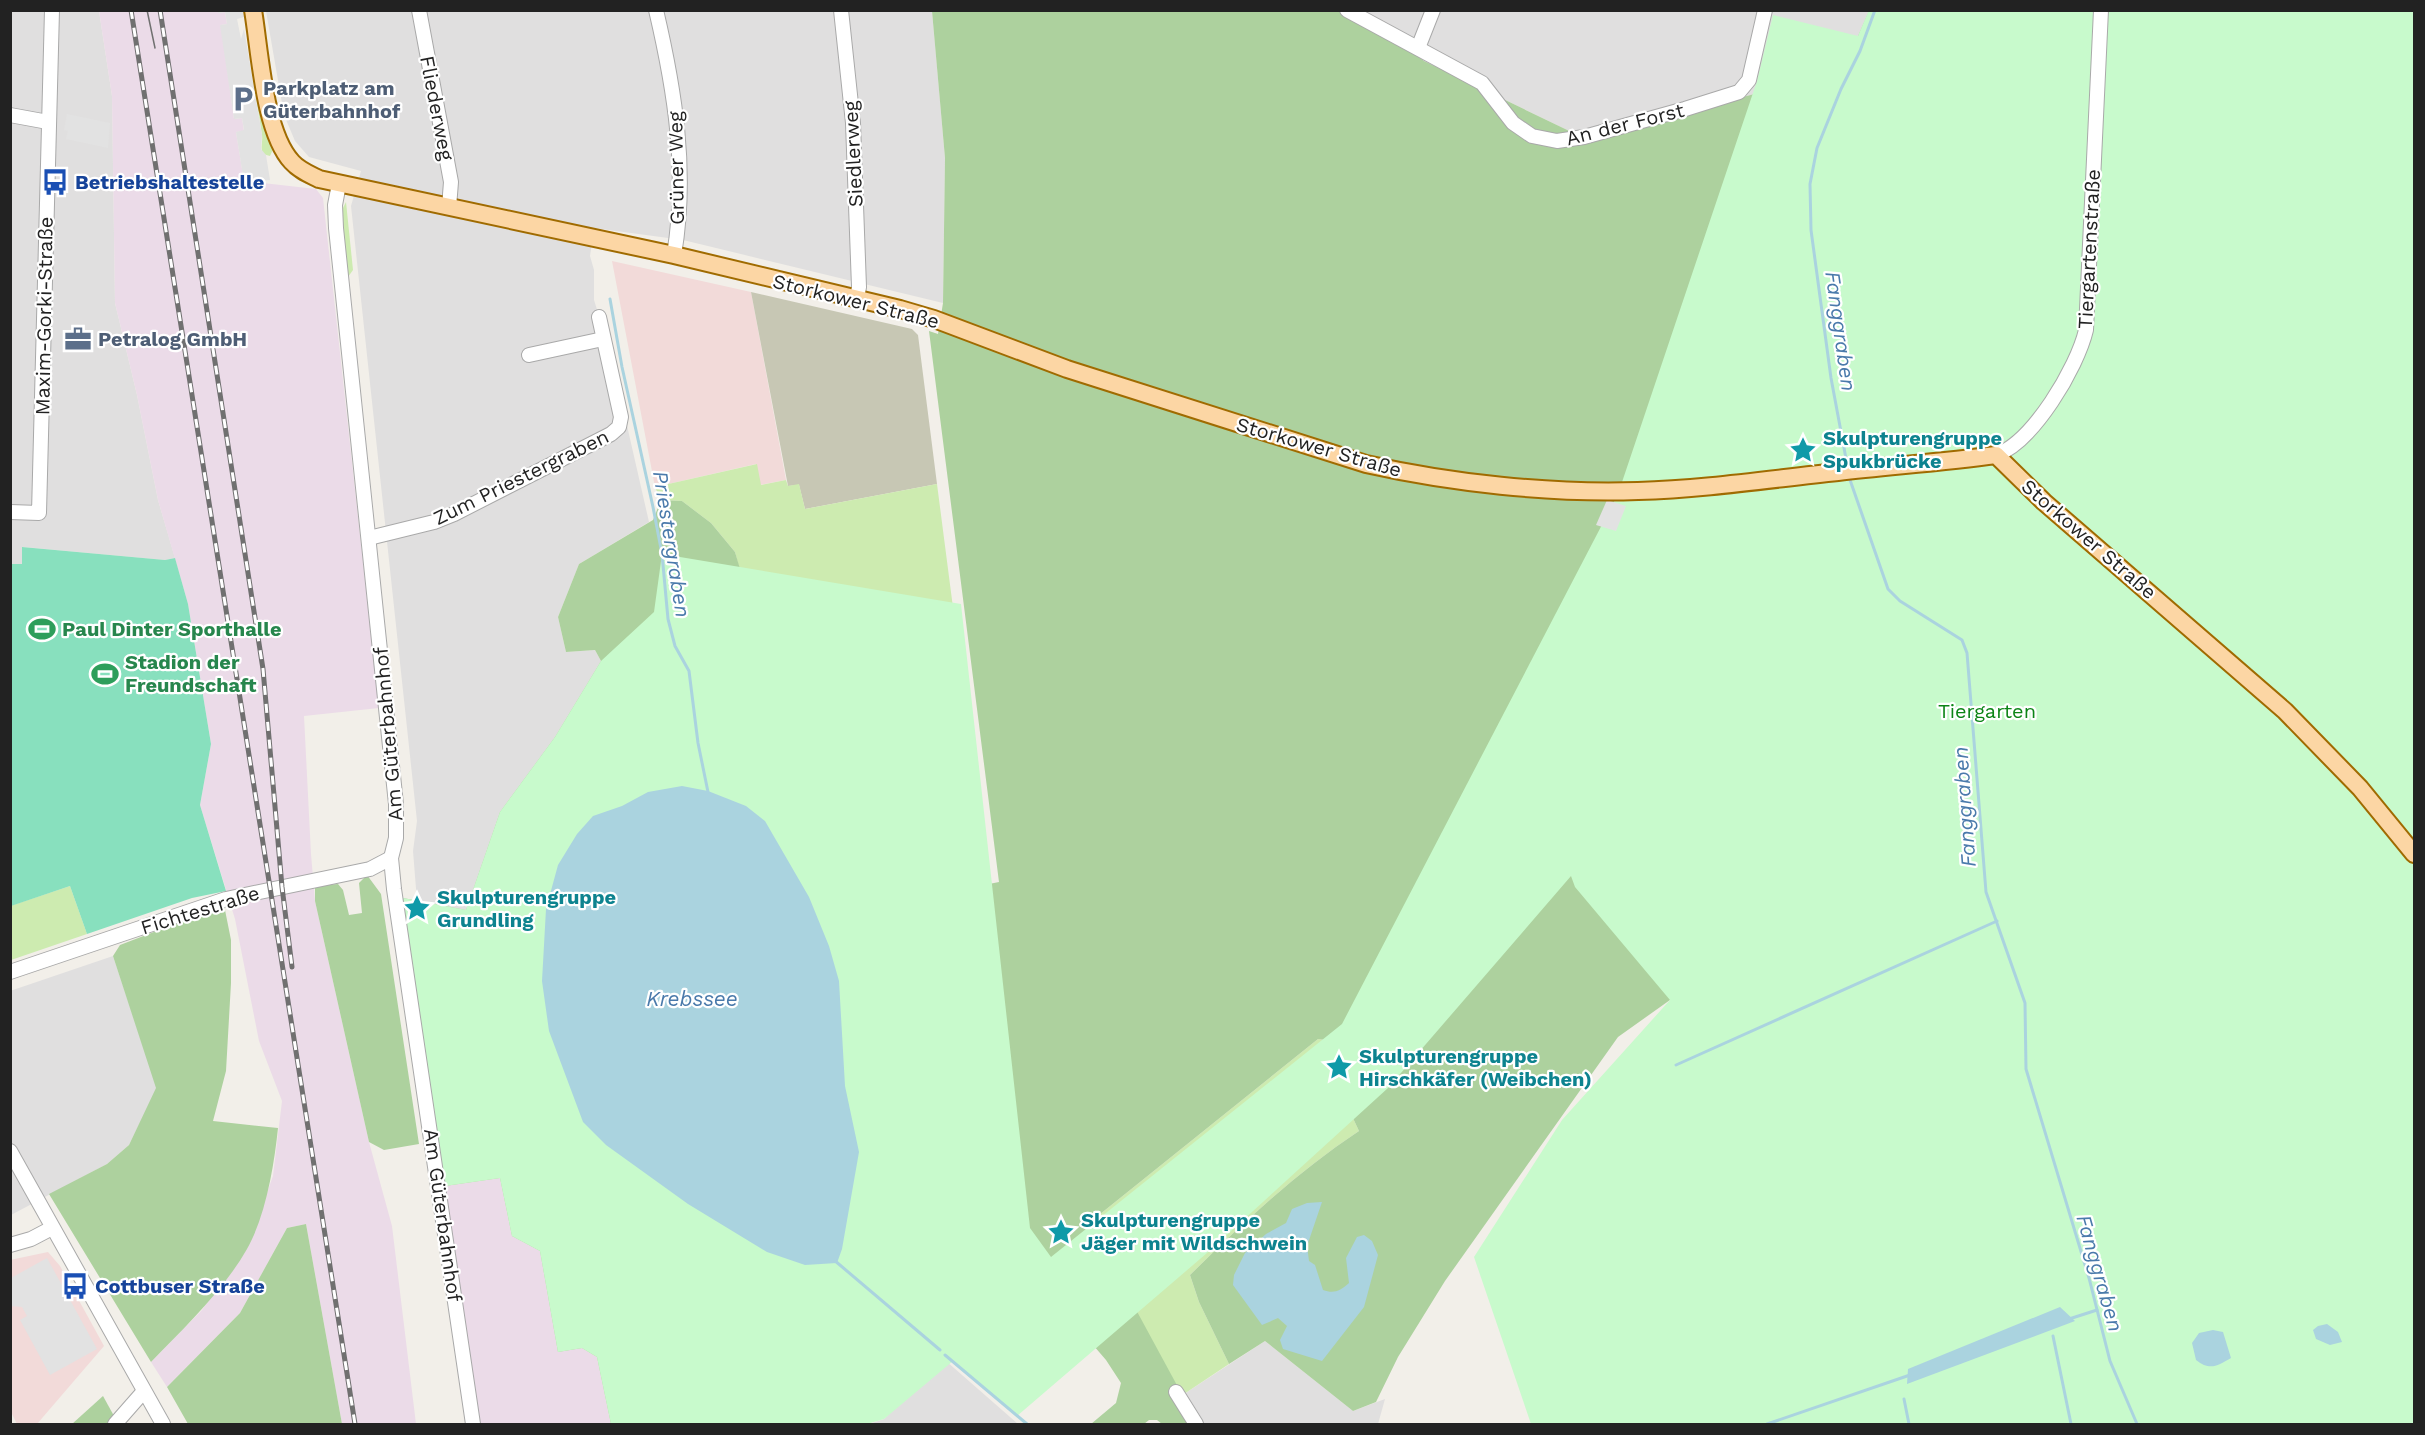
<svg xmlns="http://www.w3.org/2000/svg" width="2425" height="1435" font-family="'Work Sans',sans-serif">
  <rect width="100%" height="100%" fill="#f2efe9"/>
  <g fill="#e0dfdf">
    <path d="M 11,11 L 99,11 L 112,96 L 115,303 L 137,395 L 158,500 L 175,558 L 165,560 L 23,547 L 22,565 L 11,564 Z"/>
    <path d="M 266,11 L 932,11 L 945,158 L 943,303 L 683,240 L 594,228 L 590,256 L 594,270 L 594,300 L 610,351 L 649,522 L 579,564 L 558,617 L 566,652 L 595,650 L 601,661 L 555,737 L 500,812 L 466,910 L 417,901 L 413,851 L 417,821 L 351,206 L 361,171 L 309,157 L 295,141 L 284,115 Z"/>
    <path d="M 1345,11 L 1869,11 L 1858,36 L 1758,93 L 1586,139 L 1424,61 L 1393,37 Z"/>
    <path d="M 113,956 L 157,1088 L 129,1145 L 107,1164 L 11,1215 L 10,991 Z"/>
    <path d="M 1265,1341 L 1353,1411 L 1385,1399 L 1378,1424 L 1198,1424 L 1181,1396 Z"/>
    <path d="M 946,1361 L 1018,1424 L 869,1424 L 884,1419 Z"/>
  </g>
  <g fill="#f2dad9">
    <path d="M 612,261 L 751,292 L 786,480 L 760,485 L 756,464 L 655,487 Z"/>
    <path d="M 48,1252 L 60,1266 L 104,1346 L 37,1424 L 17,1424 L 11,1412 L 10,1260 Z"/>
  </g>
  <g fill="#ebdbe8">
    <path d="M 218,10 L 218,13 L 225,12 L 227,24 L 221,25 L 234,119 L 242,118 L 244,131 L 236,132 L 244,181 L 316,189 L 323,198 L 379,708 L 304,716 L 311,854 L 315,901 L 369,1142 L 392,1226 L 416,1424 L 342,1424 L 306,1224 L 287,1228 L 240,1313 L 167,1387 L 151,1362 L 202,1310 L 247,1248 L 273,1176 L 282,1101 L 259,1041 L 235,919 L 200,805 L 211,744 L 188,604 L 158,500 L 137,395 L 115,303 L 112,96 L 99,11 Z"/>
    <path d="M 500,1178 L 512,1236 L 540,1251 L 558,1351 L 582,1348 L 597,1357 L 611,1424 L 476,1424 L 445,1186 Z"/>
  </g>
  <path fill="#c7c7b4" d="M 751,292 L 912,329 L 918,335 L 937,484 L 805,509 L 799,485 L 788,486 Z"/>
  <g fill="#cdebb0">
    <path d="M 251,43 L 274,147 L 270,156 L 263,154 C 260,147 263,142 262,135 C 258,104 250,74 251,43 Z"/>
    <path d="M 346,202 L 353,270 L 348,277 L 341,212 Z"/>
    <path d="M 757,464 L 761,485 L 786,480 L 788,486 L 799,484 L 805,509 L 937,484 L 981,824 L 757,637 L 735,552 L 711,523 L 682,501 L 661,500 L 655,487 Z"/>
    <path d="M 70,886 L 87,934 L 11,960 L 10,906 Z"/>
    <path d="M 1318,1039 L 1333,1041 L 1345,1101 L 1359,1131 C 1297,1172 1243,1223 1190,1275 L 1199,1302 L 1229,1364 L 1181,1396 L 1089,1223 Z"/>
  </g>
  <g fill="#add19e">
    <path d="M 932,11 L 1345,11 L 1393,37 L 1424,61 L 1586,139 L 1758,93 L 1858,36 L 1869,11 L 2414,11 L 2414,1424 L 2128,1424 L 1670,1000 L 1618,1037 L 1445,1281 L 1398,1357 L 1376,1402 L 1353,1411 L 1265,1341 L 1229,1364 L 1199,1302 L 1190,1275 C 1243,1223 1297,1172 1359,1131 L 1345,1101 L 1333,1041 L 1318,1039 L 1089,1223 L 1198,1424 L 1162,1424 L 1157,1420 L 1149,1420 L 1144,1424 L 1091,1424 L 1116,1403 L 1121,1383 L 1106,1360 L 1056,1302 L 611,1424 L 597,1357 L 582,1348 L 558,1352 L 540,1251 L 512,1236 L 500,1178 L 445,1186 L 403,898 L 466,910 L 500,812 L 555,737 L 601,661 L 595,650 L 566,652 L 558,617 L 579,564 L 653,520 L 661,500 L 682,501 L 711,523 L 735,552 L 743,579 L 989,884 L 999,882 L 929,331 L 938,334 L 943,303 L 945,158 Z"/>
    <path d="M 367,875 L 381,894 L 419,1144 L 384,1150 L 369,1142 L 315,901 L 315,886 L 338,884 L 343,890 L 349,915 L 362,913 L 359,883 Z"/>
    <path d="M 224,905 L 231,940 L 231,983 L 226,1071 L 213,1121 L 278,1128 C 274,1166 266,1215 247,1249 C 223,1291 185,1327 151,1362 L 49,1194 L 107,1164 L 129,1145 L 156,1088 L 113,956 L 120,945 Z"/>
    <path d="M 306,1224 L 342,1424 L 188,1424 L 167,1387 L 240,1313 L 287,1228 Z"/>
    <path d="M 103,1396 L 114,1416 L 107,1424 L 72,1424 Z"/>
  </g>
  <path fill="#c8facc" d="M 1869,10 L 2414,11 L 2414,1424 L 1531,1424 L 1474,1257 L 1562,1120 L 1670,1000 L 1575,887 L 1571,876 L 1388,1088 L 1207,1253 L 1017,1416 L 953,1361 L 884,1419 L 867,1424 L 611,1424 L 597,1357 L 582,1348 L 558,1352 L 540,1251 L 512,1236 L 500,1178 L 445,1186 L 403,898 L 466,910 L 500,812 L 555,737 L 601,661 L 654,612 L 662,554 L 961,604 L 1030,1228 L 1051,1257 L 1342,1024 L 1618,494 L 1757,81 L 1773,15 L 1858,36 Z"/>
  <path fill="#88e0be" d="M 22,547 L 165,560 L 175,558 L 188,604 L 211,744 L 200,805 L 226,891 L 192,898 L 87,934 L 70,886 L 11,906 L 10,564 L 22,564 Z"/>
  <g fill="#e2e2e2">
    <path d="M 218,11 L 243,11 L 244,17 L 237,19 L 241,39 L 244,29 L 262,135 L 261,149 L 266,155 L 270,180 L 244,182 L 236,132 L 244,130 L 242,118 L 234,119 L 220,25 L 227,24 L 225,12 L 218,13 Z"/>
    <path d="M 67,114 L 110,123 L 108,148 L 66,139 L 68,131 L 64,130 Z"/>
    <path d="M 1607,500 L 1626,506 L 1616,531 L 1596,525 Z"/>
    <path d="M 47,1258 L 97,1349 L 50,1375 L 20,1320 L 27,1316 L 22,1307 L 10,1306 L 11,1278 Z"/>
  </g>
  <g fill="#aad3df">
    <path d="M 682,786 L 708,791 L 746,806 L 765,821 L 809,897 L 829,946 L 839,981 L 845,1086 L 859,1152 L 842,1249 L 837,1263 L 805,1265 L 767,1252 L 688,1204 L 606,1145 L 583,1122 L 549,1031 L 542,981 L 546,909 L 558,865 L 577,834 L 593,816 L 622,806 L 648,792 Z"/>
    <path d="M 1322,1202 L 1307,1246 L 1309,1261 L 1315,1265 L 1323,1290 C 1334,1294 1340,1291 1349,1283 L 1346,1258 L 1357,1237 L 1364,1235 L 1372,1241 L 1378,1255 L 1364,1307 L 1322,1361 L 1283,1349 L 1280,1340 L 1287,1326 L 1278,1318 L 1262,1325 L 1233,1285 L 1234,1275 L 1245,1253 L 1266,1234 L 1286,1223 L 1292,1209 L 1307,1203 Z"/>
    <path d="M 2060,1307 L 2075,1321 L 1907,1384 L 1908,1369 Z"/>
    <path d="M 2327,1324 L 2338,1332 L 2342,1342 L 2330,1345 L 2316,1339 L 2313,1330 L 2318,1326 Z"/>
    <path d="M 2213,1330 L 2223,1332 L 2231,1358 C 2217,1366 2210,1371 2196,1360 L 2192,1343 L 2199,1333 Z"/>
  </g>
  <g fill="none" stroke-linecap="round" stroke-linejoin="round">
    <g stroke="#aad3df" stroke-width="3">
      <path d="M 610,299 L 622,367 L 653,507 L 662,554 L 668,619 L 675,646 L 689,671 L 698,743 L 708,792"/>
      <path d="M 1847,464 L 1831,378 L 1811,230 L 1810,184 L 1817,148 L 1841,89 L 1860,51 L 1875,10"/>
      <path d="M 1849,477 L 1888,589 L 1900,601 L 1962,640 L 1967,653 L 1986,892 L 2025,1003 L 2026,1069 L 2089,1278 L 2110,1361 L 2137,1424"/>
      <path d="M 1676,1065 L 1997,921"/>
      <path d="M 834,1260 L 940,1350"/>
      <path d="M 2069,1319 L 2097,1310"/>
      <path d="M 2053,1336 L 2071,1424"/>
      <path d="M 945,1355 L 1027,1424"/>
      <path d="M 1904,1399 L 1909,1424"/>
      <path d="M 1767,1424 L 1910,1375"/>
    </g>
    <defs>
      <g id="minor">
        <path d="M 419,10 L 451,182 L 449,207"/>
        <path d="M 656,10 C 675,91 688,172 674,255"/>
        <path d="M 841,10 L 853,123 L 859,287 L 857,298"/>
        <path d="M 1347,10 L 1482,83 L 1513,123 L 1532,136 L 1557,141 L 1584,137 L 1685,109 L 1739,92 L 1749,80 L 1765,10"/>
        <path d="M 1418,48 L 1433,10"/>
        <path d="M 10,115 L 48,122"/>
        <path d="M 339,184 L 335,205 L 336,228 L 396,804 L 396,838 L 391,858 L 394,889 L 473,1424"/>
        <path d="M 529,355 L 603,339"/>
        <path d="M 1996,455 C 2033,442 2077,368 2086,330 L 2101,10"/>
        <path d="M 10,512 L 39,513 L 52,10"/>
        <path d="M 369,538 L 434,522 L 454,514 L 611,434 L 619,427 L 621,417 L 599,317"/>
        <path d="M 10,972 L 226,899 L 370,869 L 391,858"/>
        <path d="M 10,1151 L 163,1424"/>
        <path d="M 10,1245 L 31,1239 L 52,1228"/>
        <path d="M 1176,1392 L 1196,1424"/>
        <path d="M 115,1424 L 144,1391"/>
      </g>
      <path id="major" d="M 253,10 C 260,52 264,132 292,162 C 299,170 309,174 319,179 L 674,255 L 900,309 L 934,319 L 1067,369 L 1366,464 C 1451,483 1550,494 1638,491 C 1705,489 1771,479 1838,472 C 1890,466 1944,462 1996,455 L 2044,502 L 2285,711 L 2360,788 L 2414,854"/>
    </defs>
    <use href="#minor" stroke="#a9a9a9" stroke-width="16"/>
    <use href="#major" stroke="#a06b00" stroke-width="20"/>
    <use href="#minor" stroke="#fff" stroke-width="14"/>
    <use href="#major" stroke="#fcd6a4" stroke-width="16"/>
    <path stroke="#707070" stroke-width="1.5" d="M 147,10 L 155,48"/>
    <defs>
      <g id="rail">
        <path d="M 131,10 L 355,1424"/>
        <path d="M 160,10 L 263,669 L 282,887 L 292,967"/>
      </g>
    </defs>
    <use href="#rail" stroke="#707070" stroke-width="5"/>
    <use href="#rail" stroke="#fff" stroke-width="3" stroke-dasharray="9" stroke-linecap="butt"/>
  </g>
  <defs>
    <symbol id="parking-bare" viewBox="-9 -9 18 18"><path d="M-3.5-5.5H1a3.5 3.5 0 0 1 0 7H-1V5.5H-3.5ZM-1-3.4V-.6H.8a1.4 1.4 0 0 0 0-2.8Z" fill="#5c6f8a" stroke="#fff" stroke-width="2.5" paint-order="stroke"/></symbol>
    <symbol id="bus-bare" viewBox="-9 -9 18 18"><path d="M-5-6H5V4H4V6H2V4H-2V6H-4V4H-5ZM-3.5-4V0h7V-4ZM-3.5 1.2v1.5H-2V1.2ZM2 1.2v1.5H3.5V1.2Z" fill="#1a4fb4" stroke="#fff" stroke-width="2.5" paint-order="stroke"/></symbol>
    <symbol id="office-bare" viewBox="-9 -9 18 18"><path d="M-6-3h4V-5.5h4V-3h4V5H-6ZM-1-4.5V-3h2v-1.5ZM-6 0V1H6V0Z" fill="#5c6f8a" stroke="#fff" stroke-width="2.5" paint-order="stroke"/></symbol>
    <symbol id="sight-bare" viewBox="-9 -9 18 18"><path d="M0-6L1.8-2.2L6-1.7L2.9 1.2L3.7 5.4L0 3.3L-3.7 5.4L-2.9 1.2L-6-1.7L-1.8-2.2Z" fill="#0f9aa8" stroke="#fff" stroke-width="2.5" paint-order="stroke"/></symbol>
    <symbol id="stadium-bare" viewBox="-9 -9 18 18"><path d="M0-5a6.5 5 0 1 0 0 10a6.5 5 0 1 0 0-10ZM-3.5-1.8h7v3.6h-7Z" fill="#2e9e5b" stroke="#fff" stroke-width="2.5" paint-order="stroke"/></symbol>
  </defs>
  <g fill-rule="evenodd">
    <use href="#parking-bare" x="224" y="80" width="38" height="38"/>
    <use href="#bus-bare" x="36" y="163" width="38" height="38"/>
    <use href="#office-bare" x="59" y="320" width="38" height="38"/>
    <use href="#sight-bare" x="1784" y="431" width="38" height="38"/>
    <use href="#stadium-bare" x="23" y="610" width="38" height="38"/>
    <use href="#stadium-bare" x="86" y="655" width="38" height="38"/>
    <use href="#sight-bare" x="398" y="889" width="38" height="38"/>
    <use href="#sight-bare" x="1320" y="1048" width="38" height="38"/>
    <use href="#sight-bare" x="1042" y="1213" width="38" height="38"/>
    <use href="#bus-bare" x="56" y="1267" width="38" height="38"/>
  </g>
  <g text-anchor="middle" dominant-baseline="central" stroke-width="4.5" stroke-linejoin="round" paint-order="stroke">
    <g font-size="20" font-weight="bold" fill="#4e5e75" stroke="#fff" text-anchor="start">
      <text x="263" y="88">Parkplatz am<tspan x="263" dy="23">Güterbahnhof</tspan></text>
      <text x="98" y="339">Petralog GmbH</text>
    </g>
    <g font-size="20" fill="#222" stroke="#fff">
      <text transform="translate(437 108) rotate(79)">Fliederweg</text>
      <text transform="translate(1625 124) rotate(-14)">An der Forst</text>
      <text transform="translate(853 154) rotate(-93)">Siedlerweg</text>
      <text transform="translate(676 168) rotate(-91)">Grüner Weg</text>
      <text transform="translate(2089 249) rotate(-87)">Tiergartenstraße</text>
      <text transform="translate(856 301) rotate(14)">Storkower Straße</text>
      <text transform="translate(44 316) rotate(-89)">Maxim-Gorki-Straße</text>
      <text transform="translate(1319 447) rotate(16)">Storkower Straße</text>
      <text transform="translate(521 477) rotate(-26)">Zum Priestergraben</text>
      <text transform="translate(2089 539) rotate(41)">Storkower Straße</text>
      <text transform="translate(388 734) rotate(-95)">Am Güterbahnhof</text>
      <text transform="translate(200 910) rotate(-17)">Fichtestraße</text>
      <text transform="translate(443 1215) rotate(82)">Am Güterbahnhof</text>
    </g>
    <g font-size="20" font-weight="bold" fill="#164399" stroke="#fff" text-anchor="start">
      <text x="75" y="182">Betriebshaltestelle</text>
      <text x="95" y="1286">Cottbuser Straße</text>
    </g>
    <g font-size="20" font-weight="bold" fill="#0d838f" stroke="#fff" text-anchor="start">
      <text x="1823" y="438">Skulpturengruppe<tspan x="1823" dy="23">Spukbrücke</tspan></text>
      <text x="437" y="897">Skulpturengruppe<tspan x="437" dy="23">Grundling</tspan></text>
      <text x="1359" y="1056">Skulpturengruppe<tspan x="1359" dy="23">Hirschkäfer (Weibchen)</tspan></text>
      <text x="1081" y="1220">Skulpturengruppe<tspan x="1081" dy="23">Jäger mit Wildschwein</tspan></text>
    </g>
    <g font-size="20" font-weight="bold" fill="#27864d" stroke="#fff" text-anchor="start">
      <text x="62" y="629">Paul Dinter Sporthalle</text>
      <text x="125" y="662">Stadion der<tspan x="125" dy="23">Freundschaft</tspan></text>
    </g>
    <g font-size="20" fill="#0c8416" stroke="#fff">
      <text x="1987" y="711">Tiergarten</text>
    </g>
    <g font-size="21" font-style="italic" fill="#4a7aab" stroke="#fff">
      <text transform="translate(1841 331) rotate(82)">Fanggraben</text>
      <text transform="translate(672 544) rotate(81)">Priestergraben</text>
      <text transform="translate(1964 807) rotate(-94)">Fanggraben</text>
      <text x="692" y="998">Krebssee</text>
      <text transform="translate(2100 1273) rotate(74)">Fanggraben</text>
    </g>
  </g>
  <rect width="2425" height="1435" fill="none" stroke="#222222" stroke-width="24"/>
</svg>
